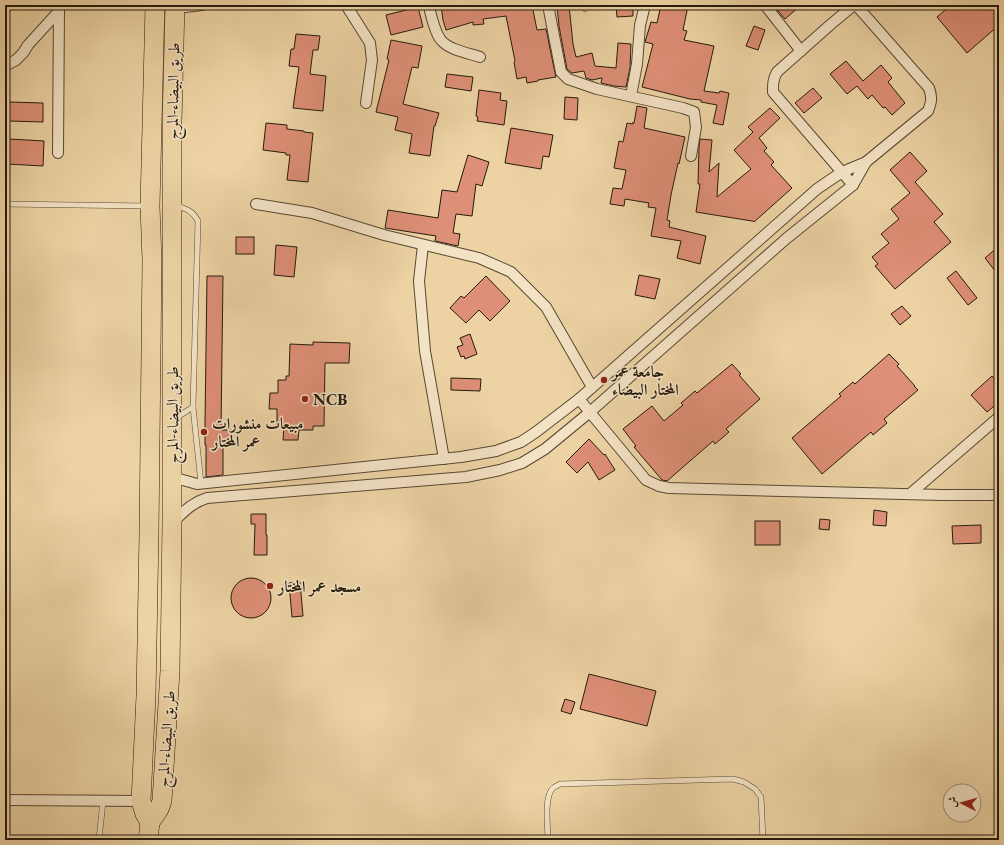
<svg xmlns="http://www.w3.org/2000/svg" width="1004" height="845" font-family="'EB Garamond',Amiri,serif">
  <rect width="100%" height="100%" fill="#edd3a4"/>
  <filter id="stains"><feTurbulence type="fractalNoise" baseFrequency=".005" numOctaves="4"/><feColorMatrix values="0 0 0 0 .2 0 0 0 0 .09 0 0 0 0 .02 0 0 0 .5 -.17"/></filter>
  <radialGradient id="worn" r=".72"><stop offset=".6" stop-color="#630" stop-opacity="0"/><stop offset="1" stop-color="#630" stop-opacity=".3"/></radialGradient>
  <g fill="#de8f77" stroke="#251a0c">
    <path d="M 441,5 L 532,5 L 537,30 L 546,29 L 555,73 L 556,77 L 538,80 L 538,81 L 527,83 L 526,77 L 517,79 L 514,62 L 515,61 L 506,16 L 483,19 L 484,24 L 473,25 L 473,22 L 446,30 L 443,20 Z"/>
    <path d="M 557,5 L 569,5 L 573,44 L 576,57 L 592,53 L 595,66 L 616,68 L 618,43 L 631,44 L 630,68 L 626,87 L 614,86 L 601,83 L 602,78 L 592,80 L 586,78 L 584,71 L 572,73 L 567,69 L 559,26 Z"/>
    <path d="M 616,5 L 633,5 L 633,16 L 617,17 Z"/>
    <path d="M 661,5 L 681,5 L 688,6 L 683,30 L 687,31 L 684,40 L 714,46 L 704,91 L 719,93 L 720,91 L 729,93 L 723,125 L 713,123 L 717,105 L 701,102 L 701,100 L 690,99 L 642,87 L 653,44 L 645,42 L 651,22 L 657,23 Z"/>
    <path d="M 773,5 L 801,5 L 785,19 Z"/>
    <path d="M 951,5 L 999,5 L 999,25 L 967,53 L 937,17 Z"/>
    <path d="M 418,7 L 423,27 L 391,35 L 386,15 Z"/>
    <path d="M 754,26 L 765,30 L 758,50 L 746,46 Z"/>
    <path d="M 296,34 L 320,36 L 318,50 L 313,50 L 310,74 L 326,76 L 323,111 L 293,108 L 299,67 L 289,66 L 291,49 L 294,49 Z"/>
    <path d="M 391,40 L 422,46 L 418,68 L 412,67 L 403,104 L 439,113 L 435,126 L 434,126 L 430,156 L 409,153 L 412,134 L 395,130 L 398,117 L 376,112 L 389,60 L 387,59 Z"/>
    <path d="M 846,61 L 863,81 L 881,65 L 892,78 L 888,82 L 905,103 L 892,115 L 885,107 L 883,108 L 872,95 L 868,99 L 857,86 L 847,94 L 830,74 Z"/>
    <path d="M 447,74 L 473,77 L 471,91 L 445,87 Z"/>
    <path d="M 813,88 L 822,98 L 804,113 L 795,103 Z"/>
    <path d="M 479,90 L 501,93 L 500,100 L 507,101 L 504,125 L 477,121 L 478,117 L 476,116 Z"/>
    <path d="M 565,97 L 578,98 L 577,120 L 564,119 Z"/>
    <path d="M 9,102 L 43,103 L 43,122 L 9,121 Z"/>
    <path d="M 637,106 L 647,108 L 644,128 L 685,137 L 679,164 L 678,163 L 671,195 L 667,220 L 670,221 L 669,227 L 706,236 L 700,264 L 677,258 L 681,241 L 651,236 L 656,208 L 648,207 L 649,203 L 625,199 L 624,206 L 610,204 L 613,188 L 622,189 L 626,170 L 614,168 L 619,141 L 623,142 L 627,123 L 633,124 L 633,122 L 634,123 Z"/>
    <path d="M 770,108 L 780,118 L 759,138 L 767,148 L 764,151 L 774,162 L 771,165 L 792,188 L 754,222 L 753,221 L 752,221 L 696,212 L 700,184 L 698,184 L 699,147 L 700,139 L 712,140 L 709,172 L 719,163 L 717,197 L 751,169 L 734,150 L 753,132 L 748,127 Z"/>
    <path d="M 266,123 L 287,125 L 287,129 L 304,131 L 304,132 L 313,133 L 308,182 L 287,180 L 290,155 L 286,155 L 286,153 L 263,150 Z"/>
    <path d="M 511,128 L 553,135 L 549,157 L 543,156 L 541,169 L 505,163 Z"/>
    <path d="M 9,139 L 44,141 L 43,166 L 7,164 Z"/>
    <path d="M 910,152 L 927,171 L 915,182 L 943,214 L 934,222 L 951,242 L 895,289 L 875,266 L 878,264 L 872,257 L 889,243 L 881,234 L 899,219 L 891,209 L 910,193 L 890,170 Z"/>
    <path d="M 468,155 L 489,162 L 482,186 L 476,184 L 472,216 L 456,214 L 453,233 L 460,234 L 458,246 L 435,241 L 436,236 L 385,228 L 388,210 L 438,218 L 442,190 L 457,192 Z"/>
    <rect x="236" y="237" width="18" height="17"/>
    <path d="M 276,245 L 297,247 L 294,277 L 274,275 Z"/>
    <path d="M 999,246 L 999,276 L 985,258 Z"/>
    <path d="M 956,271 L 977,298 L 968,305 L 947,278 Z"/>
    <path d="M 639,275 L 660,279 L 655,299 L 635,295 Z"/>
    <path d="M 207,276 L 223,276 L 221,430 L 231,430 L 230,446 L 223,446 L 223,475 L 206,477 L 206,445 L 205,445 L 205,423 Z"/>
    <path d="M 486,276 L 510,301 L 490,321 L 479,310 L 466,323 L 450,308 L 461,296 L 464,298 Z"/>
    <path d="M 902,306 L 911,316 L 900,325 L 891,314 Z"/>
    <path d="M 470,334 L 477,354 L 465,359 L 464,356 L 461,357 L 457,347 L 463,345 L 460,338 Z"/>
    <path d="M 313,342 L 350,343 L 349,363 L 325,363 L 324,426 L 313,426 L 313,430 L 299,430 L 298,440 L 283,440 L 284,424 L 277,424 L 277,409 L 269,409 L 270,393 L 278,393 L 278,380 L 286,380 L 286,376 L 289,376 L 290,344 L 313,345 Z"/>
    <path d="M 889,354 L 899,364 L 897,366 L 915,386 L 914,386 L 918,390 L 884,419 L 887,423 L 873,435 L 871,432 L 822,474 L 792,438 L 841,396 L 839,394 L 853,382 L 855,384 Z"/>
    <path d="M 732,364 L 741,374 L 739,375 L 760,399 L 726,429 L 729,432 L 715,444 L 713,441 L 667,481 L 662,480 L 634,447 L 636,446 L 623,429 L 652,406 L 664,421 L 683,405 L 681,403 L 695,391 L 697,393 Z"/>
    <path d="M 992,376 L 999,384 L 999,402 L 987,412 L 971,395 Z"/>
    <path d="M 451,378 L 481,379 L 480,391 L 451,390 Z"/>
    <path d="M 589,439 L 604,455 L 605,454 L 615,470 L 599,480 L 588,462 L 577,473 L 566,462 Z"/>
    <path d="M 874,510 L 887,512 L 886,526 L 873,525 Z"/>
    <path d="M 251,514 L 266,514 L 266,535 L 267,535 L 267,555 L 254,555 L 255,524 L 251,524 Z"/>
    <path d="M 820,519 L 830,520 L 829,530 L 819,529 Z"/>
    <rect x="755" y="521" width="25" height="24"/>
    <path d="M 981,525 L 981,543 L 953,544 L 952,526 Z"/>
    <circle cx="251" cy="598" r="20"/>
    <path d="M 300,582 L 303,616 L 292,617 L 289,583 Z"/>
    <path d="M 589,674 L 656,691 L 647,726 L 580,709 Z"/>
    <path d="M 565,699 L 575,702 L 571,714 L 561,711 Z"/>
  </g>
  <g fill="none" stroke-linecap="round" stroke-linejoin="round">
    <defs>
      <g id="lane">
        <path d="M 583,5 L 585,9"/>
        <path d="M 5,204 L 147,206"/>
        <path d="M 175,205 C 186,209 192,210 198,221 L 193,407 L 176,418"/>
        <path d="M 193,407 L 201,483"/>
        <path d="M 99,840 L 103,801"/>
        <path d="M 548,840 C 548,828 544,799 552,789 C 553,787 557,786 560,784 L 733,779 L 744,782 L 755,789 L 761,797 L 763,840"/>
      </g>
      <g id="street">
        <path d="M 172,5 L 185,7 L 202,5"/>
        <path d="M 346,5 L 370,43 L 372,60 L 366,103"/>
        <path d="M 429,5 C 430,13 436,35 441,40 C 449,50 468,53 480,57"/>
        <path d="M 548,5 L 561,72 L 568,79 L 597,89 L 683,108 L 694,112 L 696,127 L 691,156"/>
        <path d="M 765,5 L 801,51"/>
        <path d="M 5,66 L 16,60 L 23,53 L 28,45 L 59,11"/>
        <path d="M 631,96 L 637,64 L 640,25 L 645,5"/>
        <path d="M 58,153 L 59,5"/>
        <path d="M 853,185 L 773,92 C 773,84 773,79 777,72 L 830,25 L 854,5"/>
        <path d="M 256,204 L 312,213 L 384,235 L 479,258 L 511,272 L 546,307 L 592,387"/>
        <path d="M 423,245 L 419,281 L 425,351 L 444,459"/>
        <path d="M 579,399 L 646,480 L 659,486 L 669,488 L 942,495 L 999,495"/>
        <path d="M 172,477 L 197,484 L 461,457 L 496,451 L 521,442 L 536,432 L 579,399 L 817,189 L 842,172 L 866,162 L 928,111 C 932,101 932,97 929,88 L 856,5"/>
        <path d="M 910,494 L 999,417"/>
        <path d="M 172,523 C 184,512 191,503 207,498 L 466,477 L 500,470 L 522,463 L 545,449 L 590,412 L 787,238 L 853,185 L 866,162"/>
        <path d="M 5,800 L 144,801"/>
      </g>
      <g id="highway">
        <path d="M 150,822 L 145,814 L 141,801 L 146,696 L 149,533 L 152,260 L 150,206 L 155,5"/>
        <path d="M 148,840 L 150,822 L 159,809 L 162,801 L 170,671 L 172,523 L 172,122 L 175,5"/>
      </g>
    </defs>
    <use href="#lane" stroke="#574832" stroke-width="6"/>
    <use href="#street" stroke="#574832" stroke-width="12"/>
    <use href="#highway" stroke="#251a0c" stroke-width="20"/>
    <use href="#lane" stroke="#f3e2c4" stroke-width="5"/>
    <use href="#street" stroke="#f3e2c4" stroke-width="10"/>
    <use href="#highway" stroke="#edd3a4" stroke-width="19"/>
  </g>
  <g fill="#8f2418" stroke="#f3e2c4" stroke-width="1.5">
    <circle cx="604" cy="380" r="4"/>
    <circle cx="305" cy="399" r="4"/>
    <circle cx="204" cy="432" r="4"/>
    <circle cx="270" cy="586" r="4"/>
  </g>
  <g text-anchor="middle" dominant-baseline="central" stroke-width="3" stroke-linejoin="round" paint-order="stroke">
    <g font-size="16" fill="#251a0c" stroke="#f3e2c4">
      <text transform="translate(173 91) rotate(-89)">طريق البيضاء-المرج</text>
      <text transform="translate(172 415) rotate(-90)">طريق البيضاء-المرج</text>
      <text transform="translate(166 739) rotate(-86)">طريق البيضاء-المرج</text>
    </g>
    <g font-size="16" font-weight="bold" fill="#251a0c" stroke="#f3e2c4" text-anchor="start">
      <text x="612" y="371">جامعة عمر<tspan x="612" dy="18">المختار البيضاء</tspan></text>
      <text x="313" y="399">NCB</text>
      <text x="212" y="423">مبيعات منشورات<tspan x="212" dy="18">عمر المختار</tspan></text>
      <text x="278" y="586">مسجد عمر المختار</text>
    </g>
  </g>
  <rect width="1004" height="845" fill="none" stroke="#edd3a4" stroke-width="20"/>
  <rect x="6" y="6" width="992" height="833" fill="none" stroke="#251a0c" stroke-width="2"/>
  <rect x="10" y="10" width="984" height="825" fill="none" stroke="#251a0c"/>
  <g transform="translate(962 803) rotate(276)"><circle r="19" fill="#f3e2c4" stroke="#a1927a"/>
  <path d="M0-3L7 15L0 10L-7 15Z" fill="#8f2418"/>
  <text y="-6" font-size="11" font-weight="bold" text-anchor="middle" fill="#251a0c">ش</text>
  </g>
  <rect width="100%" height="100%" filter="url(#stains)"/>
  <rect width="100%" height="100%" fill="url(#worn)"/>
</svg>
